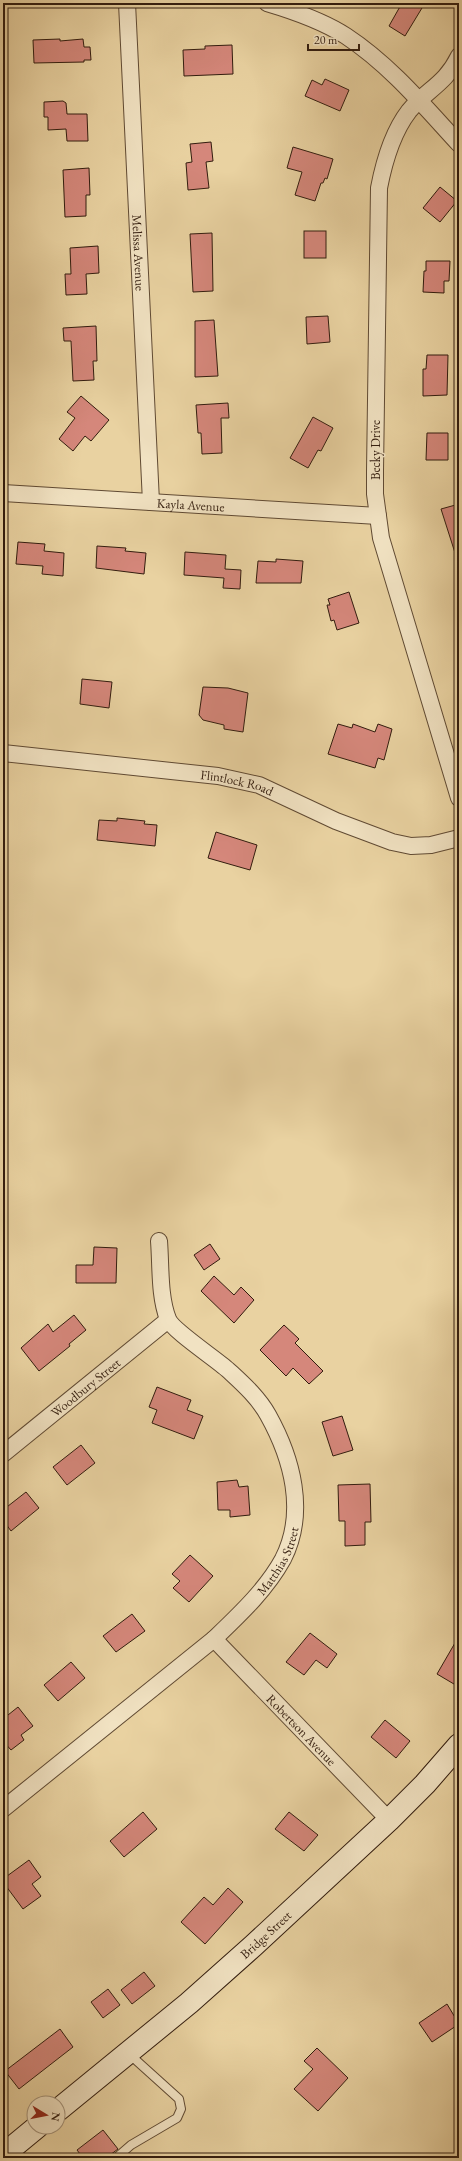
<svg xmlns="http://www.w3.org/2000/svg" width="462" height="2161" font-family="'EB Garamond',serif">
  <rect width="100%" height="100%" fill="#e9d2a1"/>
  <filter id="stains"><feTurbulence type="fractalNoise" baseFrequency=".005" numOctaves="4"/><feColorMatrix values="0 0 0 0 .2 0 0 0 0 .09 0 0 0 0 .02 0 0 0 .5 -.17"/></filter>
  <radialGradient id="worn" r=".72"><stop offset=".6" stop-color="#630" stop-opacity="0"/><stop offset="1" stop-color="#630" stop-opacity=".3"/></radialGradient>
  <g fill="#d5877b" stroke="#321c0e">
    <path d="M 402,3 L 425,3 L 405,36 L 389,26 Z"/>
    <path d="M 60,39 L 60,41 L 83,39 L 84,47 L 90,47 L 91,60 L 84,60 L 84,62 L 34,63 L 33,40 Z"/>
    <path d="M 232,45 L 233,74 L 184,76 L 183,50 L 205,49 L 205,46 Z"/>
    <path d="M 325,79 L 349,90 L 340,111 L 305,96 L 312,80 L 322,85 Z"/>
    <path d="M 63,101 L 66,103 L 67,114 L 87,114 L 88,141 L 67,141 L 66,129 L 48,130 L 48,117 L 44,117 L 44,102 Z"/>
    <path d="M 211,142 L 213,161 L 206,162 L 209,188 L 188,190 L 186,163 L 192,162 L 190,144 Z"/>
    <path d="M 293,147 L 333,159 L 327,179 L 325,178 L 323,183 L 321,183 L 315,201 L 295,195 L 302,172 L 287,168 Z"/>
    <path d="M 89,168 L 90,195 L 86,195 L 86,216 L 65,217 L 63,170 Z"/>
    <path d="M 440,187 L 457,201 L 440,222 L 423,208 Z"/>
    <rect x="304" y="231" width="22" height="27"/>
    <path d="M 212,233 L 213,291 L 193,292 L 190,234 Z"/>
    <path d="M 98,246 L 99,273 L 86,274 L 87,294 L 66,295 L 65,274 L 71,274 L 70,248 Z"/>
    <path d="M 426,261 L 450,261 L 449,281 L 444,281 L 444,293 L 423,292 L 424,271 L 426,271 Z"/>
    <path d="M 328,316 L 330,342 L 307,344 L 306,317 Z"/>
    <path d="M 214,320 L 218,376 L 195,377 L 195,321 Z"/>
    <path d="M 96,326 L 97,361 L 93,361 L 94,380 L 73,381 L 71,341 L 64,341 L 63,328 Z"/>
    <path d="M 427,355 L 448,355 L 447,395 L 423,396 L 423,369 L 426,369 Z"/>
    <path d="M 81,396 L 109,420 L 91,441 L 85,436 L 73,451 L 59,439 L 75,418 L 67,412 Z"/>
    <path d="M 228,403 L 229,418 L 221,418 L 222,453 L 202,454 L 201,433 L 198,433 L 196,405 Z"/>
    <path d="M 313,417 L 333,428 L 321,451 L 318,450 L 308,468 L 290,458 Z"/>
    <path d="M 427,433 L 448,433 L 448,460 L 426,460 Z"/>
    <path d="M 459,504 L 459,556 L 456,556 L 441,509 Z"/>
    <path d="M 18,542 L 45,544 L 44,551 L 64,553 L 63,576 L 42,574 L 43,566 L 16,564 Z"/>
    <path d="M 97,546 L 126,548 L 125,551 L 146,553 L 144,574 L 96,568 Z"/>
    <path d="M 185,552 L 226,555 L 225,569 L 241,570 L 240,589 L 223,588 L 224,578 L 184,575 Z"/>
    <path d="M 276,559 L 303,561 L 301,583 L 256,583 L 258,561 L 276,562 Z"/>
    <path d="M 349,592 L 359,623 L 337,630 L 334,620 L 331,621 L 327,605 L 330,605 L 328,599 Z"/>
    <path d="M 82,679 L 112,682 L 109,708 L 80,704 Z"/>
    <path d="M 203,687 L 228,688 L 248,693 L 243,732 L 224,729 L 224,725 L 203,720 L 199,715 Z"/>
    <path d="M 338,724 L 352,728 L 353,724 L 375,732 L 378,724 L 392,729 L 384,760 L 378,758 L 375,768 L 328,754 Z"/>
    <path d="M 117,818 L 145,821 L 144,824 L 157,825 L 155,846 L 97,840 L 99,820 L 117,821 Z"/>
    <path d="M 216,832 L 257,845 L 250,870 L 208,858 Z"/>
    <path d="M 210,1244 L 220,1259 L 204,1270 L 194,1255 Z"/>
    <path d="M 94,1247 L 117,1248 L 116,1283 L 76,1283 L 76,1265 L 93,1265 Z"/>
    <path d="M 214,1276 L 234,1295 L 241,1287 L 254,1300 L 234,1323 L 201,1291 Z"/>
    <path d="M 74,1315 L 86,1330 L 69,1344 L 70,1346 L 39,1371 L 21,1348 L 48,1324 L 53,1332 Z"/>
    <path d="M 284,1325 L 299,1339 L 295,1343 L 323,1371 L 309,1384 L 293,1368 L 286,1376 L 260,1350 Z"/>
    <path d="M 157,1387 L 191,1400 L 187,1410 L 203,1416 L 194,1439 L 152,1423 L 157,1410 L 149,1407 Z"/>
    <path d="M 342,1416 L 353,1450 L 333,1456 L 322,1422 Z"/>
    <path d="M 81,1445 L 95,1463 L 67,1485 L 53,1467 Z"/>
    <path d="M 237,1480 L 239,1487 L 248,1486 L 250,1515 L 230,1517 L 230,1510 L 218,1510 L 217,1482 Z"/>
    <path d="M 370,1484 L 371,1522 L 365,1522 L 365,1545 L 345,1546 L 345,1521 L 339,1521 L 338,1485 Z"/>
    <path d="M 26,1492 L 39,1508 L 11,1531 L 3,1520 L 3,1510 Z"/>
    <path d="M 190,1555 L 213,1576 L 189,1602 L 173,1588 L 180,1581 L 172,1574 Z"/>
    <path d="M 132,1614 L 145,1631 L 116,1652 L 103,1636 Z"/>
    <path d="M 310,1633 L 337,1654 L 327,1668 L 316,1660 L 304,1675 L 286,1662 Z"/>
    <path d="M 459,1636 L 459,1687 L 437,1674 Z"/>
    <path d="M 71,1662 L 85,1678 L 58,1701 L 44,1685 Z"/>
    <path d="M 18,1707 L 33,1726 L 21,1735 L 24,1740 L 11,1750 L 3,1741 L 3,1719 Z"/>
    <path d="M 385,1720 L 410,1741 L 396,1758 L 371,1737 Z"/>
    <path d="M 143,1812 L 157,1829 L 124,1857 L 110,1841 Z"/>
    <path d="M 289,1812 L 318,1835 L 304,1851 L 275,1829 Z"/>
    <path d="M 29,1860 L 41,1877 L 32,1884 L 41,1896 L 23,1909 L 3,1882 L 3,1879 Z"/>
    <path d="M 228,1888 L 243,1902 L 205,1944 L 181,1922 L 204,1897 L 213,1905 Z"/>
    <path d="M 144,1972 L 155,1986 L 132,2004 L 121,1990 Z"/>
    <path d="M 108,1989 L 120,2005 L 103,2018 L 91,2002 Z"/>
    <path d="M 447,2004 L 459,2024 L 432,2042 L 419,2023 Z"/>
    <path d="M 60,2029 L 73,2047 L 19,2089 L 5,2071 Z"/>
    <path d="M 317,2048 L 348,2078 L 318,2111 L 294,2089 L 313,2069 L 304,2061 Z"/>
    <path d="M 103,2130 L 118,2149 L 106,2158 L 83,2158 L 77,2150 Z"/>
  </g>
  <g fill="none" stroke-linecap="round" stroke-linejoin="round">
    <defs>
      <path id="lane" d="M 116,2158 L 131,2145 L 177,2118 L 181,2109 L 179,2099 L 128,2053"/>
      <g id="street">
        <path id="s1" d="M 127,3 L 151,502"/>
        <path d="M 267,3 C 294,11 323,21 346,36 C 390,65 424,106 459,144"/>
        <path d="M 459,56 C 445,85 427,89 409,111 C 392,133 384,162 379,188 L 375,471 L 375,494 L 381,538 L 459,798"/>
        <path id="s2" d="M 3,493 L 378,516"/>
        <path id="s3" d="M 3,753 L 218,776 L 259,785 L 336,821 L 392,842 L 411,846 L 431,845 L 459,838"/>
        <path id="s4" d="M 3,1454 L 168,1320"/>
        <path id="s5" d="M 214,1639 L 389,1820"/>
        <path id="s6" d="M 3,1809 L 214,1639 C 239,1615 266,1590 283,1559 C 307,1512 292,1458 268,1415 C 258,1397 242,1383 228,1370 C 216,1359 172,1330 168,1319 C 159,1296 161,1266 159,1241"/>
      </g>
      <g id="secondary">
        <path id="s7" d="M 58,2110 L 189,2003 L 253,1946 L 389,1820 L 425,1784 L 459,1745"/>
        <path d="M 3,2155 L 37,2127"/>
      </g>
    </defs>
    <use href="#lane" stroke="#604a33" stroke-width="10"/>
    <use href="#street" stroke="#604a33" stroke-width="18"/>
    <use href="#secondary" stroke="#321c0e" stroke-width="24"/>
    <use href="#lane" stroke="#f1e2c2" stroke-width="8"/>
    <use href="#street" stroke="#f1e2c2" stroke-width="16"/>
    <use href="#secondary" stroke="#f1e2c2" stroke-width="22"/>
  </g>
  <g text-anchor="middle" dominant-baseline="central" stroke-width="3" stroke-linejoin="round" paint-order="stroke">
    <g font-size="13" fill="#321c0e" stroke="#f1e2c2">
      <text stroke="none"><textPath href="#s1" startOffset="250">Melissa Avenue</textPath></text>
      <text transform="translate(375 450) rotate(-90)">Becky Drive</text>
      <text stroke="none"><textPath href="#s2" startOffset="188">Kayla Avenue</textPath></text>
      <text stroke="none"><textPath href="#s3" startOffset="236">Flintlock Road</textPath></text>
      <text stroke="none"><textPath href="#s4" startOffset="106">Woodbury Street</textPath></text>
      <text stroke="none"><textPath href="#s6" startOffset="373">Matthias Street</textPath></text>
      <text stroke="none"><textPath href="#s5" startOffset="126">Robertson Avenue</textPath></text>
      <text stroke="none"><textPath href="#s7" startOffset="272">Bridge Street</textPath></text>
    </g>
  </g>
  <rect width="462" height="2161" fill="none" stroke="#e9d2a1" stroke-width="16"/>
  <rect x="4" y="4" width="454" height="2153" fill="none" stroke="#321c0e" stroke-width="2"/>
  <rect x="8" y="8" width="446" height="2145" fill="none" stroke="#321c0e"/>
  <g transform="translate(46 2115) rotate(100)"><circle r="19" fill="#f1e2c2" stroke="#a5937a"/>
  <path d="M0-3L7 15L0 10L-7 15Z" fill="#8f2418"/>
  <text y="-6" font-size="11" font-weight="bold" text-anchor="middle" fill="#321c0e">N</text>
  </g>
  <path d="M308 44v6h51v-6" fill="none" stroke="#321c0e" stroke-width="2"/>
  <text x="314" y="44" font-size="12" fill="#321c0e" stroke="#f1e2c2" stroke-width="3" paint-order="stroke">20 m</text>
  <rect width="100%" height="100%" filter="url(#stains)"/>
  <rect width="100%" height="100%" fill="url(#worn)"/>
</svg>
